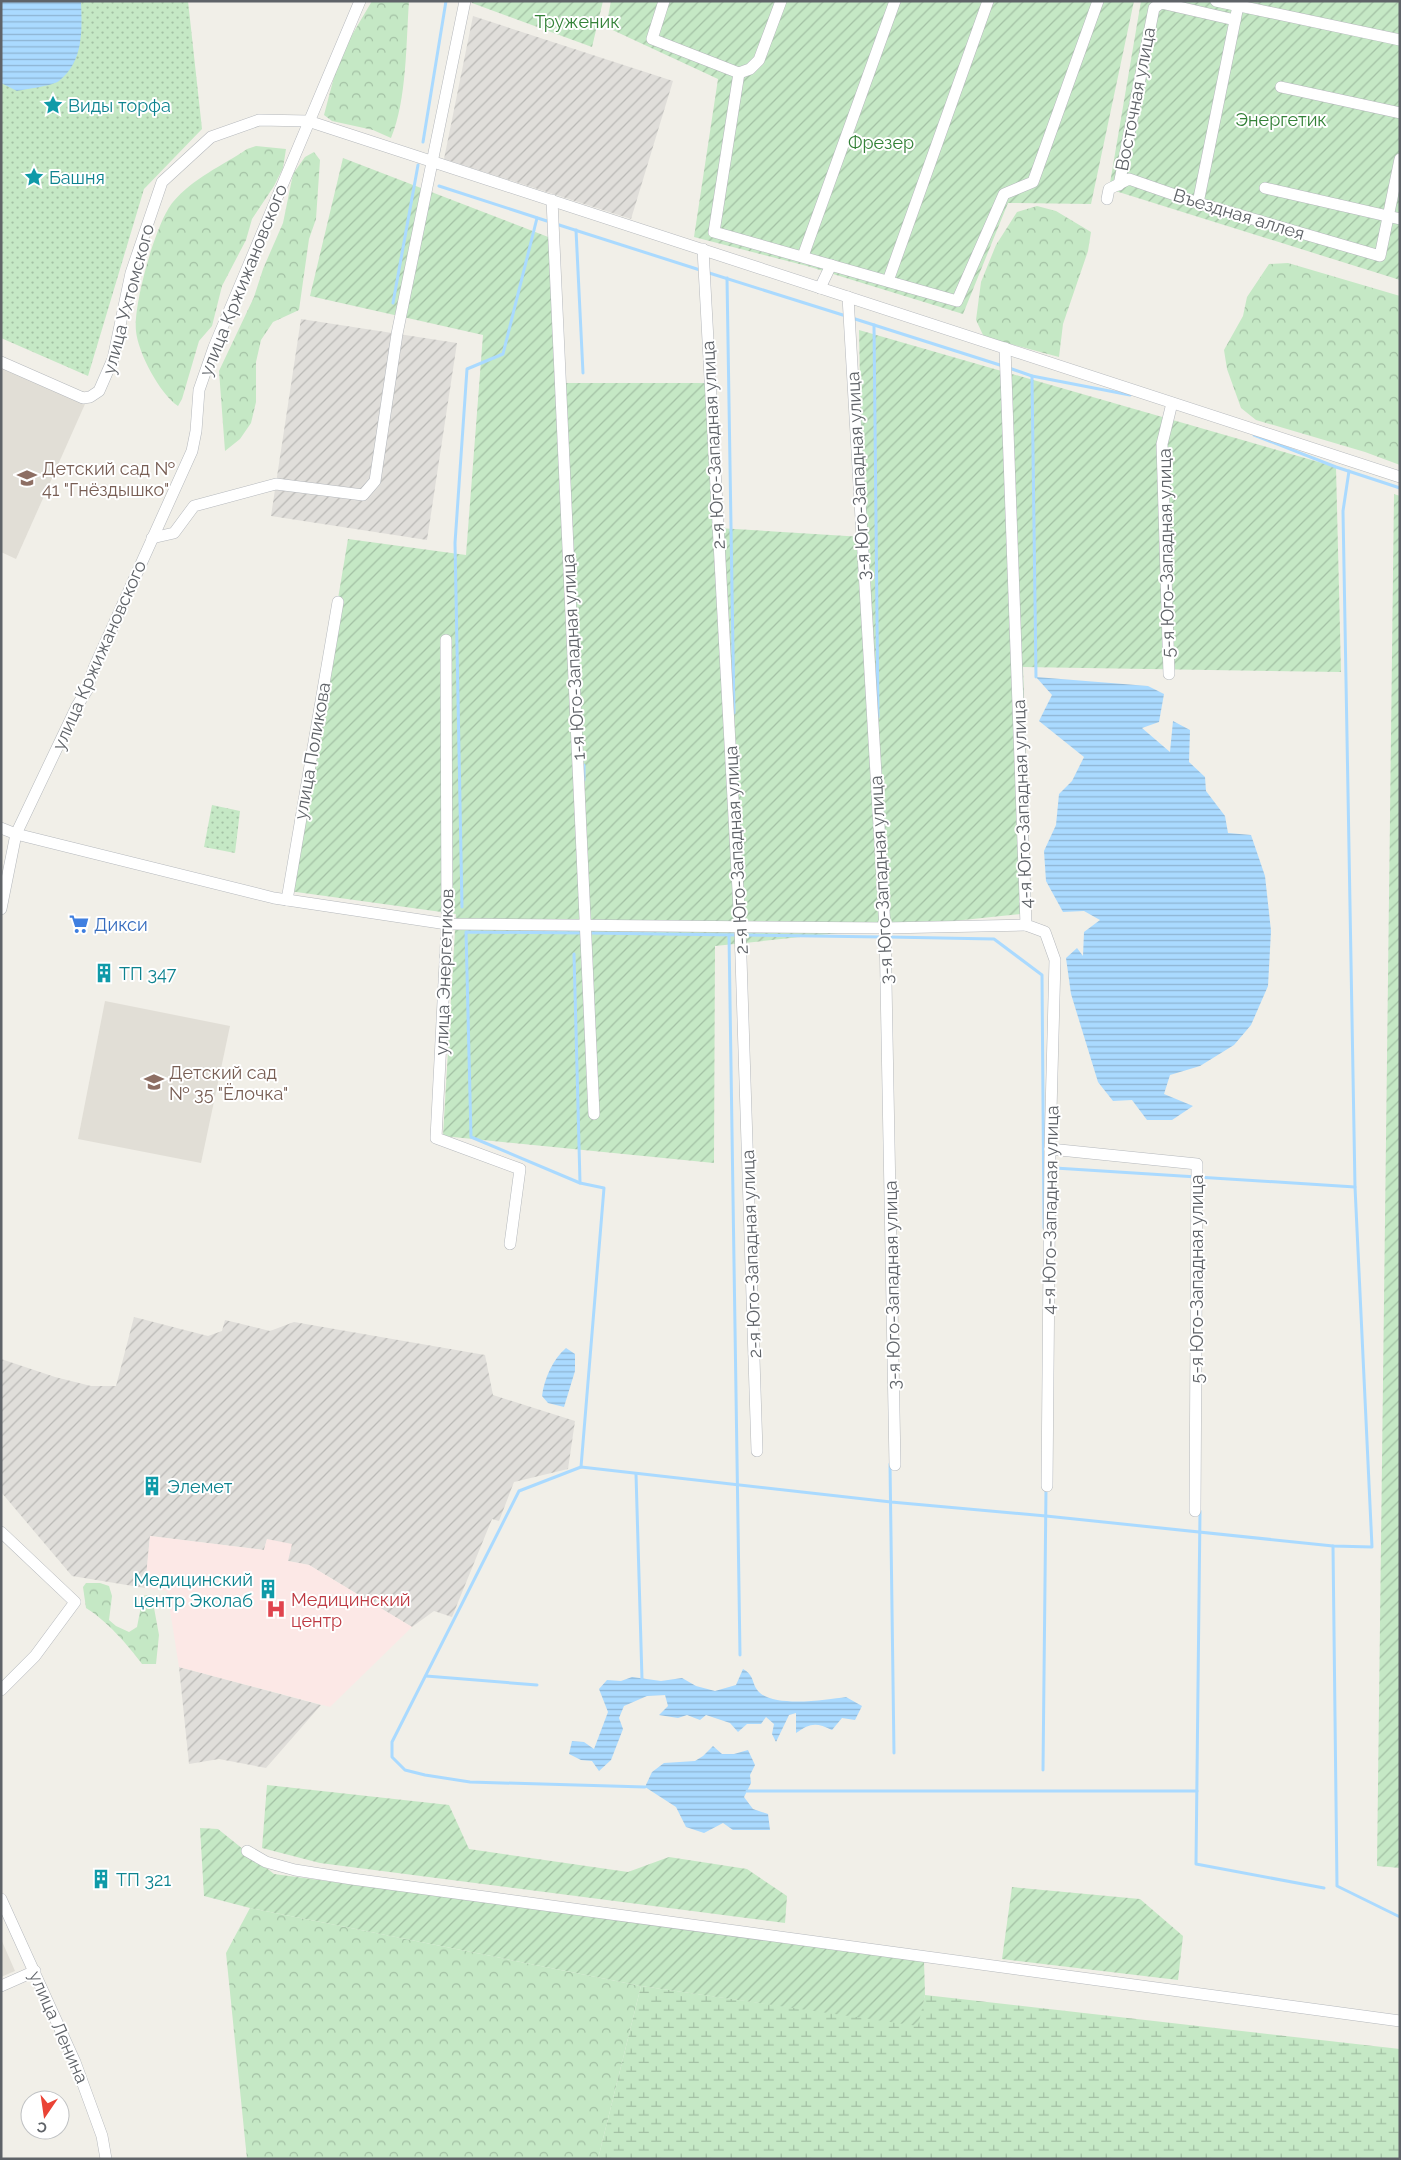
<svg xmlns="http://www.w3.org/2000/svg" width="1401" height="2160" font-family="Raleway,sans-serif">
  <defs>
    <pattern id="industrial-furrows" width="10" height="10" patternUnits="userSpaceOnUse" patternTransform="scale(1.25)"><rect width="10" height="10" fill="#e0deda"/><path d="M-1 1l2-2M0 10L10 0M9 11l2-2" fill="none" stroke="#b9b8b5"/></pattern>
    <pattern id="forest-crowns" width="20" height="18" patternUnits="userSpaceOnUse" patternTransform="scale(1.25)"><rect width="20" height="18" fill="#c5e8c5"/><path d="M2 6a3 3 0 1 1 6 0M12 15a3 3 0 1 1 6 0" fill="none" stroke="#a3c0a4"/></pattern>
    <pattern id="wetland-marsh" width="20" height="14" patternUnits="userSpaceOnUse" patternTransform="scale(1.25)"><rect width="20" height="14" fill="#c5e8c5"/><path d="M1 5h8M5 5V1M11 12h8M15 12V8" fill="none" stroke="#a3c0a4"/></pattern>
    <pattern id="park-dots" width="8" height="8" patternUnits="userSpaceOnUse" patternTransform="scale(1.25)"><rect width="8" height="8" fill="#c5e8c5"/><path d="M2 2h.1M6 6h.1" fill="none" stroke="#a3c0a4" stroke-width="1.8" stroke-linecap="round"/></pattern>
    <pattern id="garden-furrows" width="10" height="10" patternUnits="userSpaceOnUse" patternTransform="scale(1.25)"><rect width="10" height="10" fill="#c5e8c5"/><path d="M-1 1l2-2M0 10L10 0M9 11l2-2" fill="none" stroke="#a3c0a4"/></pattern>
    <pattern id="water-rules" width="6" height="5" patternUnits="userSpaceOnUse" patternTransform="scale(1.25)"><rect width="6" height="5" fill="#aadaff"/><path d="M0 2.5h6" fill="none" stroke="#8eb4d2"/></pattern>
  </defs>
  <rect width="100%" height="100%" fill="#f1efe8"/>
  <g fill="url(#industrial-furrows)">
    <path d="M 473,16 L 673,81 L 631,219 L 444,159 Z"/>
    <path d="M 301,319 L 457,343 L 427,540 L 271,516 Z"/>
    <path d="M 134,1317 L 208,1336 L 222,1331 L 225,1320 L 270,1331 L 294,1322 L 485,1355 L 493,1395 L 575,1421 L 568,1469 L 514,1482 L 499,1521 L 492,1519 L 452,1617 L 434,1611 L 412,1627 L 309,1565 L 288,1561 L 267,1539 L 264,1550 L 150,1536 L 145,1588 L 72,1576 L 1,1492 L 1,1359 L 55,1377 L 91,1386 L 116,1386 Z"/>
    <path d="M 179,1667 L 321,1705 L 266,1768 L 219,1759 L 189,1764 Z"/>
  </g>
  <g fill="#e1ded6">
    <path d="M 1,367 L 85,404 L 16,559 L 1,552 Z"/>
    <path d="M 105,1001 L 230,1026 L 201,1163 L 78,1139 Z"/>
    <path d="M 1,1939 L 15,1971 L 1,1977 Z"/>
  </g>
  <path fill="#fce8e6" d="M 150,1536 L 264,1550 L 267,1539 L 292,1544 L 288,1561 L 309,1565 L 412,1627 L 330,1707 L 179,1667 L 167,1591 L 145,1588 Z"/>
  <g fill="url(#forest-crowns)">
    <path d="M 372,1 L 409,1 C 406,43 407,100 391,138 L 373,130 L 332,121 L 324,115 L 334,77 L 349,40 Z"/>
    <path d="M 256,146 L 286,149 L 283,168 L 274,186 L 252,219 L 246,240 L 222,286 L 212,326 L 199,341 L 182,399 L 178,406 C 160,394 138,353 136,331 C 133,305 156,222 173,202 C 193,178 222,166 247,149 Z"/>
    <path d="M 314,152 L 320,160 L 316,219 L 309,239 L 299,310 L 273,322 L 261,340 L 256,362 L 256,402 L 251,423 L 240,439 L 225,451 L 219,371 L 254,297 L 263,269 L 283,223 L 293,174 L 305,157 Z"/>
    <path d="M 1037,206 L 1056,211 L 1091,232 L 1088,251 L 1063,324 L 1059,357 L 984,337 L 976,320 L 981,282 L 996,245 L 1017,212 Z"/>
    <path d="M 1288,263 L 1400,296 L 1400,465 L 1365,452 L 1256,420 L 1241,408 L 1227,369 L 1224,350 L 1243,316 L 1247,297 L 1269,264 Z"/>
    <path d="M 86,1583 L 100,1583 L 109,1586 L 112,1596 L 109,1620 L 116,1626 L 129,1632 L 137,1627 L 143,1596 L 147,1595 L 152,1597 L 159,1635 L 156,1664 L 142,1664 C 128,1645 106,1620 86,1608 L 83,1587 Z"/>
    <path d="M 250,1908 L 641,1986 L 598,2159 L 247,2159 L 226,1953 Z"/>
  </g>
  <path fill="url(#wetland-marsh)" d="M 641,1986 L 917,2025 L 925,1995 L 1400,2049 L 1400,2159 L 598,2159 Z"/>
  <g fill="url(#park-dots)">
    <path d="M 1,1 L 188,1 L 202,129 L 144,189 L 88,376 L 1,338 Z"/>
    <path d="M 212,805 L 240,811 L 235,853 L 204,847 Z"/>
  </g>
  <g fill="url(#garden-furrows)">
    <path d="M 472,1 L 603,1 L 592,47 L 472,3 Z"/>
    <path d="M 611,1 L 1134,1 L 1091,204 L 1008,203 L 963,314 L 807,266 L 694,237 L 718,79 L 606,27 Z"/>
    <path d="M 1141,1 L 1400,1 L 1400,280 L 1109,189 Z"/>
    <path d="M 343,158 L 556,240 L 565,383 L 712,383 L 718,528 L 863,537 L 859,330 L 1336,467 L 1341,672 L 1023,667 L 1031,913 L 715,946 L 714,1163 L 443,1136 L 456,914 L 289,891 L 348,539 L 466,555 L 483,335 L 310,296 Z"/>
    <path d="M 1394,494 L 1400,496 L 1400,1868 L 1377,1866 Z"/>
    <path d="M 267,1785 L 449,1805 L 469,1849 L 628,1872 L 669,1857 L 747,1869 L 787,1896 L 785,1923 L 320,1863 L 262,1848 Z"/>
    <path d="M 200,1828 L 218,1829 L 274,1874 L 924,1961 L 925,1995 L 918,2026 L 641,1986 L 250,1908 L 204,1896 Z"/>
    <path d="M 1012,1887 L 1140,1899 L 1183,1936 L 1178,1980 L 1002,1959 Z"/>
  </g>
  <g fill="url(#water-rules)">
    <path d="M 1,1 L 81,1 C 82,30 84,61 59,81 C 52,86 26,89 17,91 L 1,83 Z"/>
    <path d="M 1036,677 L 1148,686 L 1164,694 L 1159,722 L 1142,728 L 1170,752 L 1173,721 L 1190,730 L 1189,762 L 1205,777 L 1206,791 L 1225,816 L 1228,833 L 1251,835 L 1265,876 L 1271,931 L 1268,986 L 1251,1025 L 1234,1045 L 1200,1066 L 1170,1075 L 1164,1094 L 1193,1106 L 1172,1120 L 1147,1120 L 1132,1100 L 1113,1101 L 1098,1082 L 1071,994 L 1066,958 L 1077,948 L 1083,956 L 1084,932 L 1100,920 L 1084,911 L 1063,912 L 1046,881 L 1044,851 L 1056,825 L 1059,794 L 1072,781 L 1084,757 L 1039,721 L 1052,695 Z"/>
    <path d="M 566,1348 L 575,1354 L 575,1371 L 564,1407 L 548,1403 L 542,1396 C 544,1379 553,1359 566,1348 Z"/>
    <path d="M 743,1669 C 755,1676 751,1682 758,1691 C 772,1708 826,1700 846,1697 L 862,1706 L 855,1720 L 842,1718 L 832,1730 C 816,1722 810,1723 796,1733 L 796,1713 L 789,1715 L 776,1742 L 772,1734 L 774,1724 L 766,1717 L 761,1724 L 747,1724 L 738,1732 L 730,1723 L 706,1715 L 700,1720 L 687,1715 L 678,1718 L 659,1715 L 668,1706 L 665,1695 L 647,1696 L 624,1706 L 619,1718 L 623,1729 L 611,1760 L 599,1771 L 592,1761 L 581,1760 L 569,1754 L 572,1741 L 584,1742 L 594,1749 L 608,1712 L 599,1689 L 607,1680 L 621,1681 L 632,1677 L 661,1681 L 682,1678 L 696,1686 L 715,1691 L 736,1685 Z"/>
    <path d="M 713,1746 L 722,1754 L 734,1754 L 748,1750 L 755,1765 L 750,1775 L 751,1783 L 744,1797 L 753,1809 L 768,1814 L 770,1830 L 733,1830 L 723,1823 L 704,1833 L 686,1827 L 676,1807 L 645,1787 L 652,1772 L 664,1763 L 695,1761 L 703,1756 Z"/>
  </g>
  <g fill="none" stroke-linecap="round" stroke-linejoin="round">
    <g stroke="#aadaff" stroke-width="3">
      <path d="M 423,142 L 446,1"/>
      <path d="M 439,186 L 550,222"/>
      <path d="M 556,224 L 700,270"/>
      <path d="M 576,230 L 583,373"/>
      <path d="M 706,272 L 846,316"/>
      <path d="M 727,278 L 734,713"/>
      <path d="M 393,303 L 418,165"/>
      <path d="M 852,318 L 1003,366"/>
      <path d="M 874,325 L 878,717"/>
      <path d="M 1009,368 L 1032,376 L 1130,395"/>
      <path d="M 1032,376 L 1036,677"/>
      <path d="M 1254,435 L 1336,467 L 1400,488"/>
      <path d="M 584,765 L 584,780"/>
      <path d="M 462,907 L 455,543 L 467,369 L 503,354 L 537,218"/>
      <path d="M 589,933 L 737,935"/>
      <path d="M 729,935 L 740,1655"/>
      <path d="M 744,935 L 882,937"/>
      <path d="M 889,937 L 994,939 L 1042,975 L 1044,1228"/>
      <path d="M 574,954 L 580,1183"/>
      <path d="M 1055,1168 L 1355,1187"/>
      <path d="M 890,1464 L 894,1753"/>
      <path d="M 581,1467 L 604,1188 L 580,1183 L 471,1137 L 466,932 L 582,933"/>
      <path d="M 636,1474 L 642,1679"/>
      <path d="M 1200,1511 L 1196,1864 L 1324,1888"/>
      <path d="M 1333,1546 L 1337,1886 L 1400,1917"/>
      <path d="M 426,1676 L 537,1685"/>
      <path d="M 1043,1770 L 1046,1489"/>
      <path d="M 645,1787 L 470,1782 L 425,1775 L 405,1770 L 392,1757 L 392,1742 L 519,1491 L 581,1467 L 891,1502 L 1046,1516 L 1333,1546 L 1372,1547 L 1355,1187 L 1343,511 L 1349,471"/>
      <path d="M 747,1791 L 1197,1791"/>
    </g>
    <defs>
      <g id="minor">
        <path d="M 664,1 L 652,39 L 739,73 L 750,69 L 759,60 L 781,1"/>
        <path d="M 1216,1 L 1400,40"/>
        <path d="M 739,73 L 714,232 L 957,301 L 1004,194 L 1033,182 L 1098,1"/>
        <path d="M 1281,87 L 1400,113"/>
        <path d="M 1119,185 L 1154,8 L 1161,3 L 1235,20"/>
        <path d="M 1265,188 L 1400,219"/>
        <path d="M 1107,199 L 1109,189 L 1129,179 L 1198,203 L 1380,256 L 1400,159"/>
        <path d="M 552,200 L 594,1114"/>
        <path d="M 1198,203 L 1239,1"/>
        <path d="M 703,249 L 740,927 L 757,1451"/>
        <path d="M 803,256 L 895,1"/>
        <path d="M 888,281 L 988,1"/>
        <path d="M 820,288 L 831,265"/>
        <path d="M 848,297 L 885,928 L 895,1465"/>
        <path d="M 1005,348 L 1026,925 L 1045,932 L 1055,960 L 1050,1149 L 1047,1486"/>
        <path d="M 1,362 L 83,398 L 90,397 L 99,391 L 113,359 L 131,273 L 162,182 L 211,137 L 259,120 L 308,121 L 1400,477"/>
        <path d="M 152,538 L 174,533 L 194,506 L 276,484 L 363,495 L 375,481 L 397,334 L 465,1"/>
        <path d="M 446,640 L 447,924 L 436,1138 L 520,1169 L 510,1244"/>
        <path d="M 1169,674 L 1162,444 L 1172,403"/>
        <path d="M 1,828 L 16,834 L 274,898 L 447,924 L 885,928 L 1026,925"/>
        <path d="M 287,900 L 338,602"/>
        <path d="M 1,909 L 16,834 L 77,706 L 87,690 L 94,668 L 192,451 L 196,431 L 199,390 L 214,347 L 360,1"/>
        <path d="M 1050,1149 L 1197,1164 L 1195,1511"/>
        <path d="M 1,1532 L 75,1602 L 35,1656 L 1,1690"/>
        <path d="M 247,1851 L 266,1862 L 295,1870 L 352,1879 L 1400,2021"/>
        <path d="M 1,1899 L 75,2062 L 102,2136 L 106,2159"/>
        <path d="M 1,1986 L 35,1971"/>
      </g>
    </defs>
    <use href="#minor" stroke="#b5b8bc" stroke-width="12"/>
    <use href="#minor" stroke="#fff" stroke-width="11"/>
  </g>
  <defs>
    <symbol id="sight-bare" viewBox="-9 -9 18 18"><path d="M0-6L1.8-2.2L6-1.7L2.9 1.2L3.7 5.4L0 3.3L-3.7 5.4L-2.9 1.2L-6-1.7L-1.8-2.2Z" fill="#0f9aa8" stroke="#fff" stroke-width="2.5" paint-order="stroke"/></symbol>
    <symbol id="school-bare" viewBox="-9 -9 18 18"><path d="M0-5L7-2L0 1L-7-2ZM-4 1L0 2.5L4 1V4Q0 6-4 4Z" fill="#8d6e63" stroke="#fff" stroke-width="2.5" paint-order="stroke"/></symbol>
    <symbol id="supermarket-bare" viewBox="-9 -9 18 18"><path d="M-6-5.5h2.5l.6 2H6L4.5 2H-2.5L-4.4-4H-6ZM-1.5 3.2a1.3 1.3 0 1 0 .1 0ZM3 3.2a1.3 1.3 0 1 0 .1 0Z" fill="#3f7fe0" stroke="#fff" stroke-width="2.5" paint-order="stroke"/></symbol>
    <symbol id="building-bare" viewBox="-9 -9 18 18"><path d="M-4-6H4V6H1V3H-1V6H-4ZM-2.5-4.3h1.7v1.8h-1.7ZM.8-4.3h1.7v1.8H.8ZM-2.5-1h1.7V.8h-1.7ZM.8-1h1.7V.8H.8Z" fill="#0f9aa8" stroke="#fff" stroke-width="2.5" paint-order="stroke"/></symbol>
    <symbol id="hospital-bare" viewBox="-9 -9 18 18"><path d="M-5-5h3v3.5h4V-5h3V5h-3V1.5h-4V5h-3Z" fill="#e0444e" stroke="#fff" stroke-width="2.5" paint-order="stroke"/></symbol>
  </defs>
  <g fill-rule="evenodd">
    <use href="#sight-bare" x="39" y="91" width="28" height="28"/>
    <use href="#sight-bare" x="20" y="163" width="28" height="28"/>
    <use href="#school-bare" x="13" y="464" width="28" height="28"/>
    <use href="#supermarket-bare" x="65" y="910" width="28" height="28"/>
    <use href="#building-bare" x="90" y="959" width="28" height="28"/>
    <use href="#school-bare" x="140" y="1068" width="28" height="28"/>
    <use href="#building-bare" x="138" y="1472" width="28" height="28"/>
    <use href="#building-bare" x="254" y="1575" width="28" height="28"/>
    <use href="#hospital-bare" x="262" y="1595" width="28" height="28"/>
    <use href="#building-bare" x="87" y="1865" width="28" height="28"/>
  </g>
  <g text-anchor="middle" dominant-baseline="central" stroke-width="4" stroke-linejoin="round" paint-order="stroke">
    <g font-size="18" fill="#348238" stroke="#fff">
      <text x="577" y="21">Труженик</text>
      <text x="1281" y="119">Энергетик</text>
      <text x="881" y="142">Фрезер</text>
    </g>
    <g font-size="18" fill="#5f6368" stroke="#fff">
      <text transform="translate(1135 99) rotate(-79)">Восточная улица</text>
      <text transform="translate(1239 214) rotate(17)">Въездная аллея</text>
      <text transform="translate(243 280) rotate(-68)">улица Кржижановского</text>
      <text transform="translate(128 299) rotate(-75)">улица Ухтомского</text>
      <text transform="translate(713 445) rotate(-93)">2-я Юго-Западная улица</text>
      <text transform="translate(858 476) rotate(-93)">3-я Юго-Западная улица</text>
      <text transform="translate(1166 553) rotate(-91)">5-я Юго-Западная улица</text>
      <text transform="translate(99 655) rotate(-66)">улица Кржижановского</text>
      <text transform="translate(573 657) rotate(-93)">1-я Юго-Западная улица</text>
      <text transform="translate(312 751) rotate(-80)">улица Поликова</text>
      <text transform="translate(1022 804) rotate(-92)">4-я Юго-Западная улица</text>
      <text transform="translate(736 850) rotate(-93)">2-я Юго-Западная улица</text>
      <text transform="translate(881 880) rotate(-93)">3-я Юго-Западная улица</text>
      <text transform="translate(444 972) rotate(-88)">улица Энергетиков</text>
      <text transform="translate(1050 1210) rotate(-89)">4-я Юго-Западная улица</text>
      <text transform="translate(751 1254) rotate(-92)">2-я Юго-Западная улица</text>
      <text transform="translate(1196 1279) rotate(-90)">5-я Юго-Западная улица</text>
      <text transform="translate(892 1285) rotate(-91)">3-я Юго-Западная улица</text>
      <text transform="translate(59 2027) rotate(66)">улица Ленина</text>
    </g>
    <g font-size="18" fill="#0d838f" stroke="#fff" text-anchor="start">
      <text x="68" y="105">Виды торфа</text>
      <text x="49" y="177">Башня</text>
      <text x="119" y="973">ТП 347</text>
      <text x="167" y="1486">Элемет</text>
      <text x="253" y="1579" text-anchor="end">Медицинский<tspan x="253" dy="21">центр Эколаб</tspan></text>
      <text x="116" y="1879">ТП 321</text>
    </g>
    <g font-size="18" fill="#785e54" stroke="#fff" text-anchor="start">
      <text x="42" y="468">Детский сад №<tspan x="42" dy="21">41 "Гнёздышко"</tspan></text>
      <text x="169" y="1072">Детский сад<tspan x="169" dy="21">№ 35 "Ёлочка"</tspan></text>
    </g>
    <g font-size="18" fill="#366cbe" stroke="#fff" text-anchor="start">
      <text x="94" y="924">Дикси</text>
    </g>
    <g font-size="18" fill="#be3a42" stroke="#fff" text-anchor="start">
      <text x="291" y="1599">Медицинский<tspan x="291" dy="21">центр</tspan></text>
    </g>
  </g>
  <rect width="1401" height="2160" fill="none" stroke="#5f6368" stroke-width="5"/>
  <g transform="translate(45 2115) rotate(193)"><circle r="24" fill="#ffffff" stroke="#bfc1c3"/>
  <path d="M0-4L9 19L0 12L-9 19Z" fill="#ea4335"/>
  <text y="-8" font-size="14" font-weight="bold" text-anchor="middle" fill="#5f6368">С</text>
  </g>
</svg>
